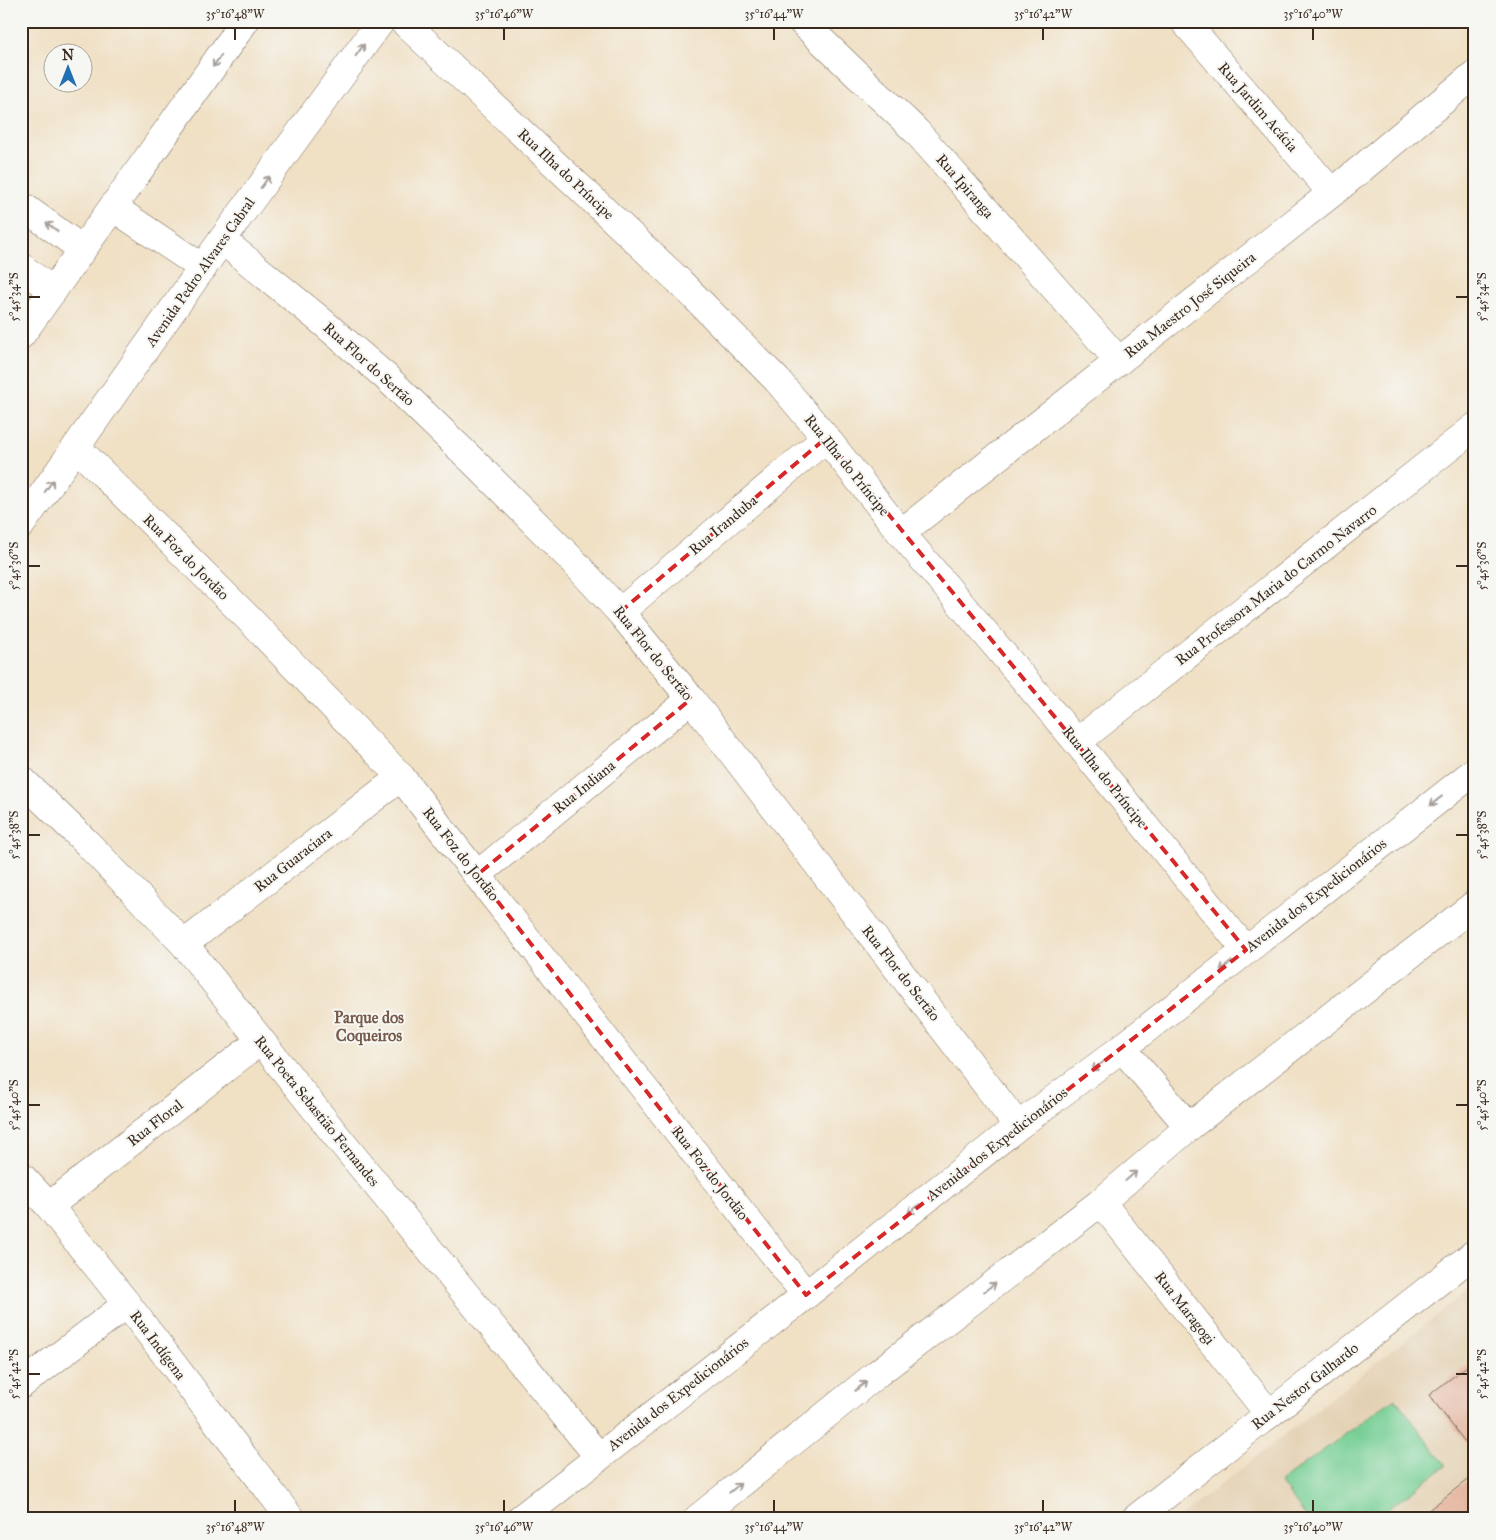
<svg xmlns="http://www.w3.org/2000/svg" width="1496" height="1540" font-family="'IM FELL Great Primer',serif">
  <rect width="100%" height="100%" fill="#f6f6f2"/>
  <filter id="ink" filterUnits="userSpaceOnUse"><feTurbulence type="fractalNoise" baseFrequency=".02" numOctaves="2"/><feDisplacementMap in="SourceGraphic" scale="10" xChannelSelector="R" yChannelSelector="G"/><feConvolveMatrix kernelMatrix="1 2 1 2 8 2 1 2 1" color-interpolation-filters="sRGB"/></filter>
  <filter id="wash" filterUnits="userSpaceOnUse"><feTurbulence type="fractalNoise" baseFrequency=".0096" numOctaves="4" result="noise"/><feDisplacementMap in="SourceGraphic" scale="20" xChannelSelector="R" yChannelSelector="G"/><feGaussianBlur stdDeviation="1.12" result="paint"/><feColorMatrix in="noise" values="0 0 0 0 0 0 0 0 0 0 0 0 0 0 0 0 0 1.4 0 .05"/><feComposite in="paint" operator="in"/></filter>
  <g filter="url(#wash)">
    <rect width="100%" height="100%" fill="#f0e0c4"/>
    <path fill="#e4d1b4" d="M 1469,1290 L 1475,1298 L 1475,1519 L 1177,1519 Z"/>
    <path fill="#77cf95" stroke="#597c5a" d="M 1395,1398 L 1446,1466 L 1374,1519 L 1308,1519 L 1280,1482 Z"/>
    <g id="blocks">
      <g fill="#e4b39d">
        <path d="M 1475,1360 L 1475,1455 L 1429,1395 Z"/>
        <path d="M 1475,1474 L 1475,1519 L 1417,1519 Z"/>
      </g>
    </g>
  </g>
  <g filter="url(#ink)">
    <use href="#blocks" fill-opacity="0" stroke="#7a6a58" stroke-width="1"/>
    <g fill="none" stroke-linecap="round" stroke-linejoin="round">
      <defs>
        <g id="minor">
          <path d="M 403,21 L 679,281 L 777,380 L 826,438 L 901,533 L 1077,742 L 1203,898 L 1246,950"/>
          <path d="M 801,21 L 916,131 L 1119,361"/>
          <path d="M 1184,21 L 1332,193"/>
          <path d="M 21,205 L 82,249"/>
          <path d="M 114,208 L 203,268"/>
          <path d="M 222,240 L 319,319 L 386,377 L 478,466 L 571,559 L 620,612 L 691,699 L 1018,1126"/>
          <path d="M 21,267 L 53,291"/>
          <path d="M 21,335 C 96,231 171,126 245,21"/>
          <path d="M 76,447 L 247,617 L 401,777 L 477,875 L 806,1295"/>
          <path d="M 21,525 L 222,240 L 381,21"/>
          <path d="M 901,533 L 1332,193 L 1475,74"/>
          <path d="M 620,612 L 826,438"/>
          <path d="M 1077,742 L 1475,427"/>
          <path d="M 21,779 L 87,843 L 184,944 L 339,1139 L 598,1456"/>
          <path d="M 477,875 L 691,699"/>
          <path d="M 184,944 L 401,777"/>
          <path d="M 1122,1048 L 1189,1127"/>
          <path d="M 21,1176 L 49,1206 L 127,1304 L 291,1519"/>
          <path d="M 1101,1202 L 1269,1414"/>
          <path d="M 49,1206 L 260,1041"/>
          <path d="M 21,1385 L 127,1304"/>
          <path d="M 520,1519 L 806,1295 L 1018,1126 L 1122,1048 L 1475,771"/>
          <path d="M 697,1519 L 878,1373 L 1101,1202 L 1189,1127 L 1475,904"/>
          <path d="M 1135,1519 L 1475,1253"/>
        </g>
      </defs>
      <use href="#minor" stroke="#7a6a58" stroke-width="29"/>
      <use href="#minor" stroke="#fff" stroke-width="28"/>
    </g>
    <defs><path id="oneway-shaft" d="M-6 0H5M1.5-3L5.5 0L1.5 3" fill="none" stroke-width="1.6" stroke-linecap="round" stroke-linejoin="round" transform="scale(1.25)"/></defs>
    <g stroke="#a79f9a">
      <use href="#oneway-shaft" transform="translate(360 50) rotate(-54)"/>
      <use href="#oneway-shaft" transform="translate(217 61) rotate(125)"/>
      <use href="#oneway-shaft" transform="translate(265 182) rotate(-54)"/>
      <use href="#oneway-shaft" transform="translate(52 227) rotate(-144)"/>
      <use href="#oneway-shaft" transform="translate(49 486) rotate(-55)"/>
      <use href="#oneway-shaft" transform="translate(1436 801) rotate(142)"/>
      <use href="#oneway-shaft" transform="translate(1226 966) rotate(142)"/>
      <use href="#oneway-shaft" transform="translate(1098 1066) rotate(143)"/>
      <use href="#oneway-shaft" transform="translate(1131 1176) rotate(-41)"/>
      <use href="#oneway-shaft" transform="translate(914 1209) rotate(141)"/>
      <use href="#oneway-shaft" transform="translate(990 1287) rotate(-37)"/>
      <use href="#oneway-shaft" transform="translate(861 1386) rotate(-39)"/>
      <use href="#oneway-shaft" transform="translate(735 1488) rotate(-39)"/>
    </g>
  </g>
  <path fill="none" stroke="#d62828" stroke-width="4" stroke-dasharray="10 6" stroke-linejoin="round" d="M 826,438 L 1246,950 L 806,1295 L 477,875 L 691,699 L 620,612 Z"/>
  <path fill="none" stroke="#3b2a1e" stroke-width="2" d="M 235,28 L 235,40M 504,28 L 504,40M 774,28 L 774,40M 1043,28 L 1043,40M 1313,28 L 1313,40M 28,297 L 40,297M 1456,297 L 1468,297M 28,566 L 40,566M 1456,566 L 1468,566M 28,835 L 40,835M 1456,835 L 1468,835M 28,1105 L 40,1105M 1456,1105 L 1468,1105M 28,1374 L 40,1374M 1456,1374 L 1468,1374M 235,1500 L 235,1512M 504,1500 L 504,1512M 774,1500 L 774,1512M 1043,1500 L 1043,1512M 1313,1500 L 1313,1512"/>
  <g text-anchor="middle" dominant-baseline="central" stroke-width="4" stroke-linejoin="round" paint-order="stroke">
    <g font-size="15" fill="#3b2a1e" stroke="#f6f6f2">
      <text transform="translate(1258 107) rotate(49)">Rua Jardim Acácia</text>
      <text transform="translate(566 174) rotate(43)">Rua Ilha do Príncipe</text>
      <text transform="translate(965 186) rotate(49)">Rua Ipiranga</text>
      <text transform="translate(200 272) rotate(-55)">Avenida Pedro Alvares Cabral</text>
      <text transform="translate(1190 305) rotate(-38)">Rua Maestro José Siqueira</text>
      <text transform="translate(369 364) rotate(42)">Rua Flor do Sertão</text>
      <text transform="translate(847 465) rotate(51)">Rua Ilha do Príncipe</text>
      <text transform="translate(723 525) rotate(-40)">Rua Iranduba</text>
      <text transform="translate(186 557) rotate(45)">Rua Foz do Jordão</text>
      <text transform="translate(1276 585) rotate(-38)">Rua Professora Maria do Carmo Navarro</text>
      <text transform="translate(653 653) rotate(51)">Rua Flor do Sertão</text>
      <text transform="translate(1105 777) rotate(51)">Rua Ilha do Príncipe</text>
      <text transform="translate(584 787) rotate(-39)">Rua Indiana</text>
      <text transform="translate(461 854) rotate(52)">Rua Foz do Jordão</text>
      <text transform="translate(293 860) rotate(-38)">Rua Guaraciara</text>
      <text transform="translate(1316 895) rotate(-38)">Avenida dos Expedicionários</text>
      <text transform="translate(901 973) rotate(52)">Rua Flor do Sertão</text>
      <text transform="translate(317 1111) rotate(51)">Rua Poeta Sebastião Fernandes</text>
      <text transform="translate(155 1123) rotate(-38)">Rua Floral</text>
      <text transform="translate(997 1144) rotate(-38)">Avenida dos Expedicionários</text>
      <text transform="translate(710 1173) rotate(52)">Rua Foz do Jordão</text>
      <text transform="translate(1185 1308) rotate(52)">Rua Maragogi</text>
      <text transform="translate(158 1345) rotate(53)">Rua Indígena</text>
      <text transform="translate(1305 1386) rotate(-38)">Rua Nestor Galhardo</text>
      <text transform="translate(678 1394) rotate(-38)">Avenida dos Expedicionários</text>
    </g>
    <g font-size="16" font-weight="bold" fill="#765a4a" stroke="#f6f6f2">
      <text x="369" y="1017">Parque dos<tspan x="369" dy="18">Coqueiros</tspan></text>
    </g>
  </g>
  <rect width="1496" height="1540" fill="none" stroke="#f6f6f2" stroke-width="55"/>
  <g transform="translate(68 68)"><circle r="24" fill="#f6f6f2" stroke="#aba49d"/>
  <path d="M0-4L9 19L0 12L-9 19Z" fill="#1f6fb2"/>
  <text y="-8" font-size="14" font-weight="bold" text-anchor="middle" fill="#3b2a1e">N</text>
  </g>
  <rect x="28" y="28" width="1440" height="1484" fill="none" stroke="#3b2a1e" stroke-width="2"/>
  <g font-size="12" text-anchor="middle" fill="#3b2a1e">
    <text x="235" y="18">35°16'48"W</text>
    <text x="504" y="18">35°16'46"W</text>
    <text x="774" y="18">35°16'44"W</text>
    <text x="1043" y="18">35°16'42"W</text>
    <text x="1313" y="18">35°16'40"W</text>
    <text transform="translate(14 297) rotate(-90)" y="4">5°45'34"S</text>
    <text transform="translate(1482 297) rotate(-90)" y="4">5°45'34"S</text>
    <text transform="translate(14 566) rotate(-90)" y="4">5°45'36"S</text>
    <text transform="translate(1482 566) rotate(-90)" y="4">5°45'36"S</text>
    <text transform="translate(14 835) rotate(-90)" y="4">5°45'38"S</text>
    <text transform="translate(1482 835) rotate(-90)" y="4">5°45'38"S</text>
    <text transform="translate(14 1105) rotate(-90)" y="4">5°45'40"S</text>
    <text transform="translate(1482 1105) rotate(-90)" y="4">5°45'40"S</text>
    <text transform="translate(14 1374) rotate(-90)" y="4">5°45'42"S</text>
    <text transform="translate(1482 1374) rotate(-90)" y="4">5°45'42"S</text>
    <text x="235" y="1531">35°16'48"W</text>
    <text x="504" y="1531">35°16'46"W</text>
    <text x="774" y="1531">35°16'44"W</text>
    <text x="1043" y="1531">35°16'42"W</text>
    <text x="1313" y="1531">35°16'40"W</text>
  </g>
</svg>
